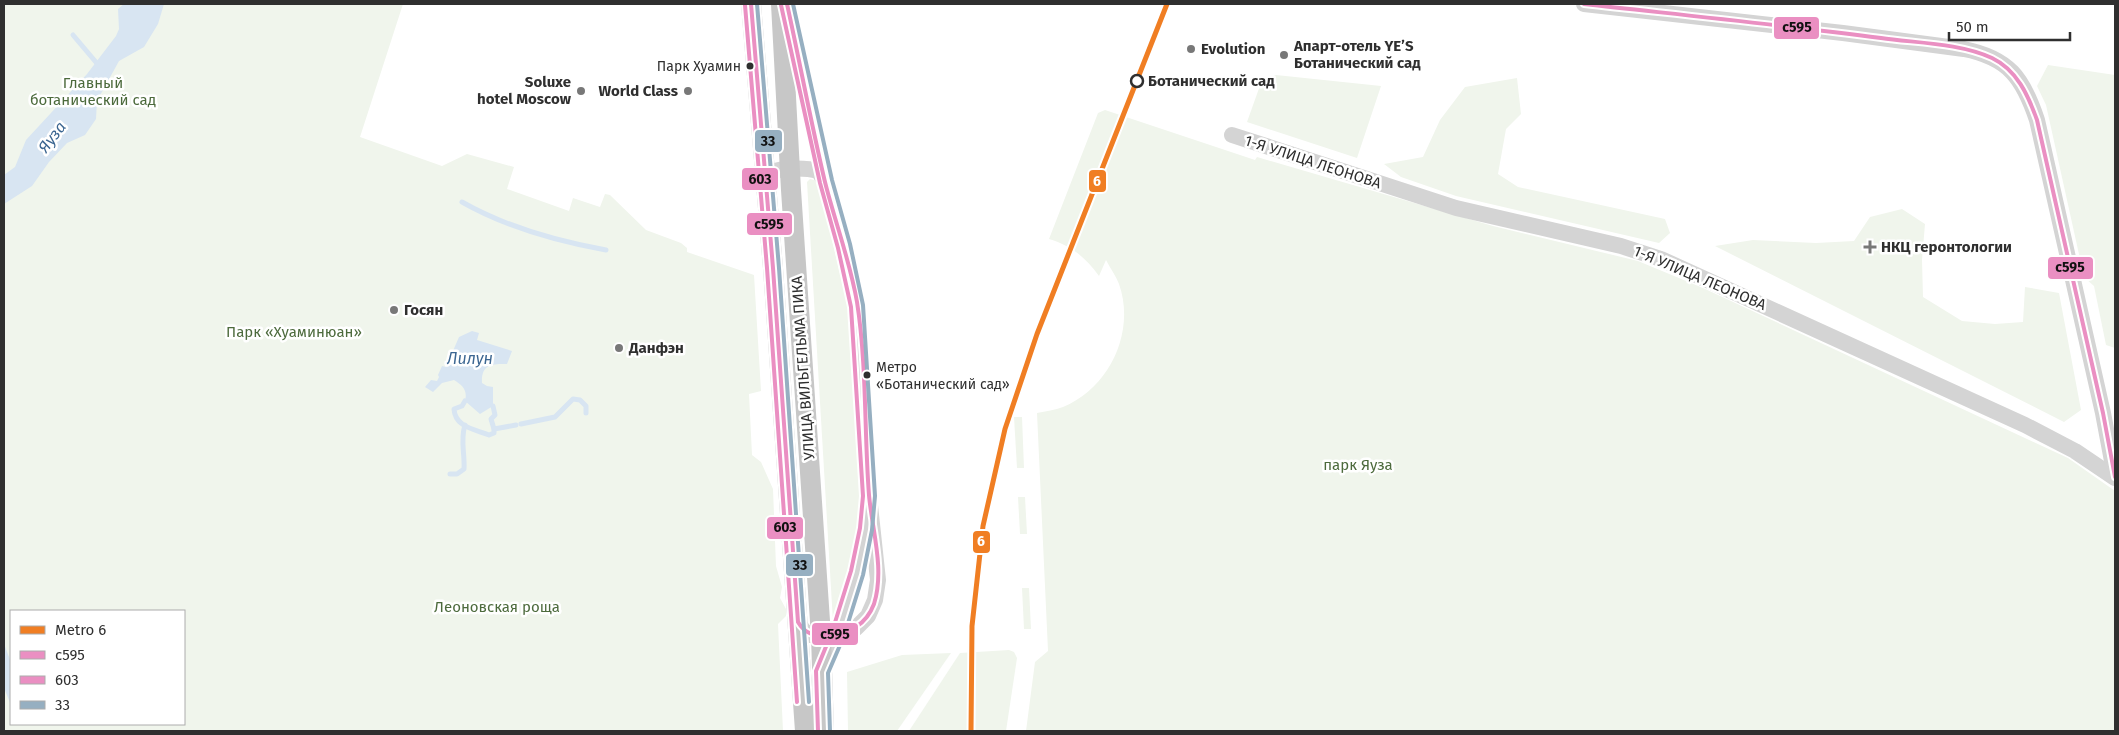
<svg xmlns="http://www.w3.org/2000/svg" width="2119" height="735" font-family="'Fira Sans',sans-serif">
  <rect width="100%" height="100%" fill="#fff"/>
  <g fill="#f0f5ec" fill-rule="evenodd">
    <path d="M 4,4 L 403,4 L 360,137 L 442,166 L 467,154 L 514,167 L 507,189 L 569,211 L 573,198 L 600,207 L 605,194 L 610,195 L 646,230 L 681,243 L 687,248 L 687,252 L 754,275 L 761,391 L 749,394 L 752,455 L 761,462 L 773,489 L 776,566 L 782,587 L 780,598 L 786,609 L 786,616 L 778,624 L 783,731 L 4,731 ZM 11,611 L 184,611 L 184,724 L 11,724 Z"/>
    <path d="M 2048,65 L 2115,75 L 2115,348 L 2106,345 L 2094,286 L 2084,277 L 2046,105 L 2037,86 Z"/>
    <path d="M 1276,75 L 1381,86 L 1357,158 L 1247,122 L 1262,80 Z"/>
    <path d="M 1517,78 L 1521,114 L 1506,129 L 1498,174 L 1518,187 L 1665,219 L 1670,233 L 1659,243 L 1456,196 L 1401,177 L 1384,164 L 1423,157 L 1440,120 L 1465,87 Z"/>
    <path d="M 1105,110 L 1255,160 L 1257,157 L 1493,226 L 1638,261 L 1703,288 L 2068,458 L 2115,491 L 2115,731 L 1026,731 L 1035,662 L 1048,651 L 1037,413 C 1046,411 1055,410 1063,407 C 1109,388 1136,332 1119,284 C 1116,276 1110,268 1106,260 L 1099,276 C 1085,257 1072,246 1049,239 L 1098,113 Z"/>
    <path d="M 810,179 L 818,181 L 848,307 L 858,425 L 861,528 L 837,622 L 833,622 L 807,182 Z"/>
    <path d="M 1902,209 L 1925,224 L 1922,260 L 1923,297 L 1962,321 L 1995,324 L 2023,322 L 2025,287 L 2059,293 L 2081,410 L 2064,422 L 1715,246 L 1753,240 L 1816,243 L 1854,241 L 1870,217 Z"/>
    <path d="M 1014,417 L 1022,417 L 1024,468 L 1017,468 Z"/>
    <path d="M 1018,497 L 1025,497 L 1027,534 L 1020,534 Z"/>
    <path d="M 1022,588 L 1029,588 L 1031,629 L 1024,629 Z"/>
    <path d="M 1009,650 L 1014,652 L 1017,658 L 1006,731 L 909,731 L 960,653 Z"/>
    <path d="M 951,653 L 897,731 L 848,731 L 847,672 L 902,655 Z"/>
  </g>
  <g fill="#d8e5f2">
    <path d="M 124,4 L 164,4 L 158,24 L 144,47 L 119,61 L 97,101 L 96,119 L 85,135 L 67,143 L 49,162 L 32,186 L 4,204 L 4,175 L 15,167 L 26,140 L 87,74 L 116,36 L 119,29 L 118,9 Z"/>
    <path d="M 472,331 L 479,333 L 477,340 L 512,351 L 507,364 C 492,364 481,364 482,383 L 487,386 L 493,387 L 493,406 L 480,414 L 465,401 C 468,390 462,385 454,380 L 442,383 L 433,392 L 425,387 L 431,380 L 437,381 L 439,377 L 438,375 L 442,366 L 446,367 L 459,337 Z"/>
    <path d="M 4,644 L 11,662 L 11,705 L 4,688 Z"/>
  </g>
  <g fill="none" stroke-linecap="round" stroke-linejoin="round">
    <g stroke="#d8e5f2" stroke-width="5">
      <path d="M 73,35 L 100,67"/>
      <path d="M 462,202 C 506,227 556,241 606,250"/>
      <path d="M 465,401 L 462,406 L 454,409 C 455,427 474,429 489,435 L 494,433 L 494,429 L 491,419 L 495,415 L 493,406"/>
      <path d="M 521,424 L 555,417 L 573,399 L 580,400 L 586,406 L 586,413"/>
      <path d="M 494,429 L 516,425"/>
      <path d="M 450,474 L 457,474 L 464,469 C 465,454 460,440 465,425"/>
    </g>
    <g stroke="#d4d4d4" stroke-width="16">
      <path d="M 1584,4 L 1843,33 L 1964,49 C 2009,58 2023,78 2037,120 L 2103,413 L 2115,477"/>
      <path d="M 788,9 L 826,182 L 844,246 L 857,306 L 869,496 L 878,580 L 875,600 L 868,616 L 856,628 L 838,634 L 809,635 L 803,630 L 798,622"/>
      <path d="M 1232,135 L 1456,208 L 1621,246 L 1661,259 L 2025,425 L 2075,451 L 2115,478"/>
      <path d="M 766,183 C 767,180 767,177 769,175 C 775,166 809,168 818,171 L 826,182"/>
      <path d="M 823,669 C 843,622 861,574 866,523"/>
    </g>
    <g stroke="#c7c7c7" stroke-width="20">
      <path d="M 751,4 L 773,268 L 805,731"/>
      <path d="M 781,4 L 791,190 L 821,636 L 824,731"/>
    </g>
    <defs>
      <g id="bus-1">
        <path d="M 751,4 L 773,268 L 798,622 C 805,634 814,636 827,635 C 848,634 866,625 874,604 C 885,569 872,530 869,495 C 864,431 867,366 857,302 C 850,261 835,222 825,182 C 811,123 800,63 787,4"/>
        <path d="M 1584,4 C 1683,15 1782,25 1881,38 C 1915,43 1960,43 1992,58 C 2017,70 2028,95 2037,120 L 2103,413 L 2115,477"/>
      </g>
      <g id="bus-2">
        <path d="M 745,5 L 767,268 L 797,702"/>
        <path d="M 781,5 L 820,183 L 838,248 L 851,307 L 863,496 L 860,528 L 851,571 L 832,632 L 816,671 L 818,731"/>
      </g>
      <g id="bus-3">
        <path d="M 757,4 L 779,268 L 809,702"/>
        <path d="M 793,4 L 832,180 L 850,244 L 863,305 L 875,496 L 872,530 L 863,575 L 844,636 L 828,673 L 830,731"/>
      </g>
    </defs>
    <use href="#bus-1" stroke="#fff" stroke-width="8"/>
    <use href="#bus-2" stroke="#fff" stroke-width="8"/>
    <use href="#bus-3" stroke="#fff" stroke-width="8"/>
    <use href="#bus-1" stroke="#ea8fc2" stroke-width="4"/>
    <use href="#bus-2" stroke="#ea8fc2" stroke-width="4"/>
    <use href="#bus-3" stroke="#96afc1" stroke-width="4"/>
    <defs>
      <path id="metro-1" d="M 971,731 L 972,626 L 983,526 L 1005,429 L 1037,334 L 1167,4"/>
    </defs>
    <use href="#metro-1" stroke="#fff" stroke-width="9"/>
    <use href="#metro-1" stroke="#f07e23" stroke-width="5"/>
  </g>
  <g fill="#787878" stroke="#fff" stroke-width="2">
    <circle cx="1191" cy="49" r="5"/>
    <circle cx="1284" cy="55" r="5"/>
    <circle cx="581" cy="91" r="5"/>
    <circle cx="688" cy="91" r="5"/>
    <path d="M1867.5 239.5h5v5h5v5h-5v5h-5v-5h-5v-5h5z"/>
    <circle cx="394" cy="310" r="5"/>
    <circle cx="619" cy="348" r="5"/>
  </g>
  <g fill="#2f2f2f" stroke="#fff" stroke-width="2">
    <circle cx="750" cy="66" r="4.5"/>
    <circle cx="867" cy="375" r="4.5"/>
  </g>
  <circle fill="#fff" stroke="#2f2f2f" stroke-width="2.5" cx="1137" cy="81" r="6"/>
  <g text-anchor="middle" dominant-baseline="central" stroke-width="5" stroke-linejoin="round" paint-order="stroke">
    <g font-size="14" fill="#2f2f2f" stroke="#fff" text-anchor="end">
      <text x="741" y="66">Парк Хуамин</text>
      <text x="876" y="367" text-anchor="start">Метро<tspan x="876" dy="17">«Ботанический сад»</tspan></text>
    </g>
    <g font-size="15" font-weight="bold" fill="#2f2f2f" stroke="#fff" text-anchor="start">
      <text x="1294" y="46">Апарт-отель YE’S<tspan x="1294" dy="17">Ботанический сад</tspan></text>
      <text x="1201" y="49">Evolution</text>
      <text x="571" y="82" text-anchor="end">Soluxe<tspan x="571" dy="17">hotel Moscow</tspan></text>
      <text x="678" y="91" text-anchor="end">World Class</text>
      <text x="1881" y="247">НКЦ геронтологии</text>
      <text x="404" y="310">Госян</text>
      <text x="629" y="348">Данфэн</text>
    </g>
    <g font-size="15" font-weight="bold" fill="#2f2f2f" stroke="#fff" text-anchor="start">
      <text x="1148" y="81">Ботанический сад</text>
    </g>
    <g font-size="15" fill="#4c6a3c" stroke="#fff">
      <text x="93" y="83">Главный<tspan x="93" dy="17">ботанический сад</tspan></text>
      <text x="294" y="332">Парк «Хуаминюан»</text>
      <text x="1358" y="465">парк Яуза</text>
      <text x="497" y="607">Леоновская роща</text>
    </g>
    <g font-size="15" fill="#2f2f2f" stroke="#fff">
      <text transform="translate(1313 162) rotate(18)">1-Я УЛИЦА ЛЕОНОВА</text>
      <text transform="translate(1700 278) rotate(23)">1-Я УЛИЦА ЛЕОНОВА</text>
      <text transform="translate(803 368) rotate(-94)">УЛИЦА ВИЛЬГЕЛЬМА ПИКА</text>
    </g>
    <g font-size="16" font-style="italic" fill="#3c6691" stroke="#fff">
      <text transform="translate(52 137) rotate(-53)">Яуза</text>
      <text x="470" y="358">Лилун</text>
    </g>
  </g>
  <g stroke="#fff" stroke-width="2">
    <rect x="1773" y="16" width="47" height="24" rx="5" fill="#ea8fc2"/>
    <rect x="754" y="129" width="29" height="24" rx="5" fill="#96afc1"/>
    <rect x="741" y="167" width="38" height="24" rx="5" fill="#ea8fc2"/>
    <rect x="1088" y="169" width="19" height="24" rx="5" fill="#f07e23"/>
    <rect x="746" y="212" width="47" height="24" rx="5" fill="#ea8fc2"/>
    <rect x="2047" y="256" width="47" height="24" rx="5" fill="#ea8fc2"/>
    <rect x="766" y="516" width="38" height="24" rx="5" fill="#ea8fc2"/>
    <rect x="972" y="530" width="19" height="24" rx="5" fill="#f07e23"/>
    <rect x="785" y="553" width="29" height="24" rx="5" fill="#96afc1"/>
    <rect x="811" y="622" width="48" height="24" rx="5" fill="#ea8fc2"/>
  </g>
  <g font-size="14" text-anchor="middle" font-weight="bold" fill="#fff">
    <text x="1097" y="186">6</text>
    <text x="981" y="546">6</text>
  </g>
  <g font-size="14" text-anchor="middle" font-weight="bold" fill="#111">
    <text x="1797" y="32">с595</text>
    <text x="768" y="146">33</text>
    <text x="760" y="184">603</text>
    <text x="769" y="229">с595</text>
    <text x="2070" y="272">с595</text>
    <text x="785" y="532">603</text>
    <text x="800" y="570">33</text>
    <text x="835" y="639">с595</text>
  </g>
  <rect width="2119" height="735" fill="none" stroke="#2f2f2f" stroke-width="10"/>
  <rect x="10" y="610" width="175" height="115" fill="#ffffff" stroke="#acacac"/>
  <rect x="20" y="626" width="25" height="8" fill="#f07e23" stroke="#acacac"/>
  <text x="55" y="635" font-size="15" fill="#2f2f2f">Metro 6</text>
  <rect x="20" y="651" width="25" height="8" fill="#ea8fc2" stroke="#acacac"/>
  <text x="55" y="660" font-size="15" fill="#2f2f2f">с595</text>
  <rect x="20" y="676" width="25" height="8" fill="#ea8fc2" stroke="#acacac"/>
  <text x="55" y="685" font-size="15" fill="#2f2f2f">603</text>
  <rect x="20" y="701" width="25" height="8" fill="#96afc1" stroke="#acacac"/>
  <text x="55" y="710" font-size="15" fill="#2f2f2f">33</text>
  <path d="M1949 32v8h121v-8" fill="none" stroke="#2f2f2f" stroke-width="2.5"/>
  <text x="1956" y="32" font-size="15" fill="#2f2f2f" stroke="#ffffff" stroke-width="4" paint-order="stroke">50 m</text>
</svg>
